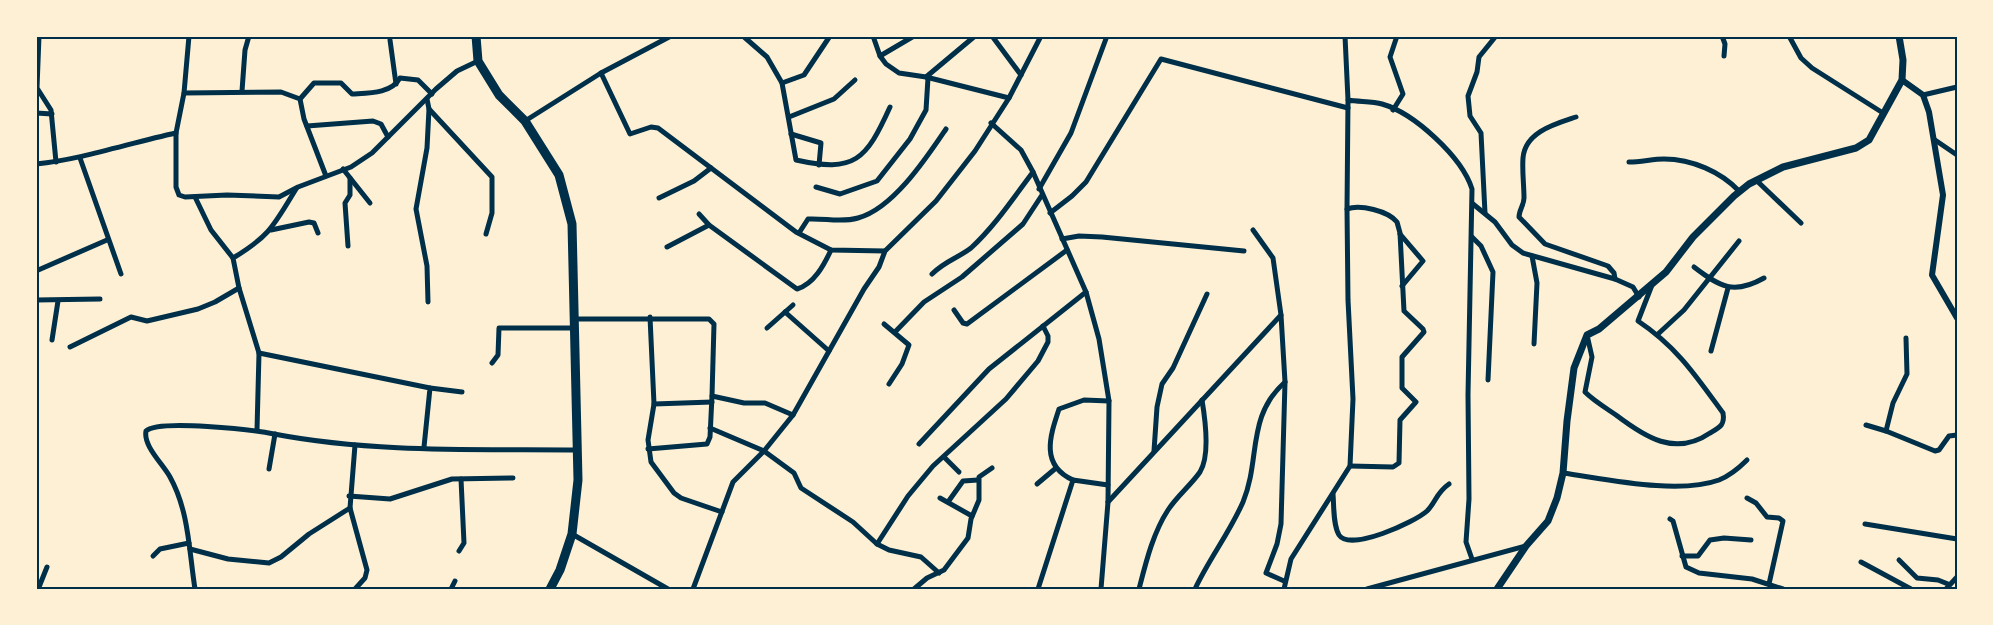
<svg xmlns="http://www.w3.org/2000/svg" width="1993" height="625" font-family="'Fira Sans Condensed',sans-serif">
  <rect width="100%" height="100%" fill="#fdf0d5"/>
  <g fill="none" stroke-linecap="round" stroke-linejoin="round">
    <g stroke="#003049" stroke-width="5">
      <path d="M 39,36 L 37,88 L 51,110 L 56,162"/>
      <path d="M 189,36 L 184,93 L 176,133 L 176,187 L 179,195 L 185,197 L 227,195 L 279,197 L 298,187 L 351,167 L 372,153 L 436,89 L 457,71 L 478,61"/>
      <path d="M 743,36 L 767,57 L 782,83 L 796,160 C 855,173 866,160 890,107"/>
      <path d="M 873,36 L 880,56 L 886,64 L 899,73 L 926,77 L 1009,98"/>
      <path d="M 992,36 L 1021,75"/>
      <path d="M 1345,36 L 1348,100"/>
      <path d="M 1722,36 L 1725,44 L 1724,56"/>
      <path d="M 1789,36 L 1801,58 L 1812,68 L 1883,113"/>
      <path d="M 390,40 L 396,84"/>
      <path d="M 880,56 L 914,36"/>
      <path d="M 601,73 L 630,134 L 651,127 L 658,128 L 796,232 L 831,250 L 885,251"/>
      <path d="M 926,77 L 975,36"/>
      <path d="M 782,83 L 804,75 L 830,36"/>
      <path d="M 242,91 L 245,50 L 249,36"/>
      <path d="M 184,93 L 281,92 L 300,99 L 304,119 L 326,176"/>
      <path d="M 1923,95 L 1957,87"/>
      <path d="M 300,99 L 314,83 L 341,83 L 352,94 C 368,93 391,94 400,78 L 418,80 L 432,94"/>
      <path d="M 427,99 L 429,109 L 427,148 L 416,209 L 427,266 L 428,302"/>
      <path d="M 429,109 L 492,177 L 492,213 L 486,234"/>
      <path d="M 1393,110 L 1403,94 L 1390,57 L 1397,36"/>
      <path d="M 36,113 L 52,114"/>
      <path d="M 789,117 L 834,99 L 855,80"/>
      <path d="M 1576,117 C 1555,124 1525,132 1523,158 C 1522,171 1524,185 1524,198 C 1524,205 1519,210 1519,217 L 1545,244 L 1608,266 L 1614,273 L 1615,279"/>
      <path d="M 525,121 L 601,73 L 671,36"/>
      <path d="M 991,123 L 1021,150 L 1033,172 L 1086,292 L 1099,339 L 1109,401 L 1108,502 L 1101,589"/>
      <path d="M 307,126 L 373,121 L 381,124 L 388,137"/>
      <path d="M 791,134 L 821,143 L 819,165"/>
      <path d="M 1935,140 L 1957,155"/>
      <path d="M 80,158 L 121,274"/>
      <path d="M 1629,162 C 1641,162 1653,159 1664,159 C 1692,159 1721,172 1739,191"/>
      <path d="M 36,164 C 84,159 129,143 176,133"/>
      <path d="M 343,169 L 370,203"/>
      <path d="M 1756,180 L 1801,223"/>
      <path d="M 816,187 L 840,194 L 877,181 L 910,139 L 926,110 L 928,78"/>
      <path d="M 1039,189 L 1071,133 L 1107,36"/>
      <path d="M 195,197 L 211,230 L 233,258"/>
      <path d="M 659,198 L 694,181 L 711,168"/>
      <path d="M 1473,204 L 1495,222 L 1512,245 L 1523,253 L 1615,279 L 1633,287 L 1639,297"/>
      <path d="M 1050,213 L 1072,196 L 1086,182 L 1161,59 L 1348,108"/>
      <path d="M 1485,213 L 1481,133 L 1470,116 L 1468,96 L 1477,72 L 1479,57 L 1496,36"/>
      <path d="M 699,214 L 709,225"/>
      <path d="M 271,230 L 309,222 L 314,223 L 318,233"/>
      <path d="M 799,233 L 808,219 C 825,218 841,223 858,218 C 893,209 927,157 946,129"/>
      <path d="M 1400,234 L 1423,261 L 1402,286"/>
      <path d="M 1472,237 L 1481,246 L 1493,272 L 1488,380"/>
      <path d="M 1062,239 L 1079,236 L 1102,237 L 1244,251"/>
      <path d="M 348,246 L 345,203 L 350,195 L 350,178"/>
      <path d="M 667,247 L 709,225 L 797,289 C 814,284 824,265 831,250"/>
      <path d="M 1532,256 L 1537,283 L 1534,344"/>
      <path d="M 1694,267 C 1720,287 1734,295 1764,278"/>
      <path d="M 36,271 L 107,240"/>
      <path d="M 932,274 C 945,261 958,258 971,248 C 995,226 1014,197 1033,172"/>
      <path d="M 36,300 L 100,299"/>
      <path d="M 954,310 L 963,323 L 967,324 L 1067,250"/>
      <path d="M 785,312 L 829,351"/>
      <path d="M 1281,315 L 1285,382 L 1281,524 L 1277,544 L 1266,573 L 1284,581"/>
      <path d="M 650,317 L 654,404 L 648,440 L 651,462 L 674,493 L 681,498 L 722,512"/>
      <path d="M 574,319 L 709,319 L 714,324 L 712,396 L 744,403 L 765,403 L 793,415"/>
      <path d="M 884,324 L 909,345 L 902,364 L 889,384"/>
      <path d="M 767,328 L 793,305"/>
      <path d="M 895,332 L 924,302 L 962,277 L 1023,224 L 1042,195"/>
      <path d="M 1658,334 L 1684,310 L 1739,241"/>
      <path d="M 1587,335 L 1592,357 L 1585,392 C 1594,401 1606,408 1616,415 C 1645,437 1675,457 1710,433 C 1720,427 1725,425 1723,413 C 1696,376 1677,347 1638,321 L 1652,285"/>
      <path d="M 52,340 L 58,301"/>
      <path d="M 70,347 L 131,317 L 147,321 L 198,309 L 215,302 L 239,288"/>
      <path d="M 1711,351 L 1728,288"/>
      <path d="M 259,353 L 430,388 L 424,447"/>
      <path d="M 492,363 L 498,355 L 499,328 L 573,328"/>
      <path d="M 430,388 L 462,392"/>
      <path d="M 654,404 L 712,402"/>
      <path d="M 1866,425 L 1886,431 L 1935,451 L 1939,450 L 1949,436 L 1957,435"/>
      <path d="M 710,428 L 764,451 L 794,473 L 801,488 L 853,522 L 877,544 L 889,550 L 921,557 L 939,573"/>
      <path d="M 257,430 L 259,353 L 239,288 L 233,258 C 270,236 274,225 296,189"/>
      <path d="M 1886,431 L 1893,403 L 1907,374 L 1906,338"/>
      <path d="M 919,444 L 989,369 L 1086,292"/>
      <path d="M 648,449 L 707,444 L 710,437 L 712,396"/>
      <path d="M 1154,451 L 1157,407 L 1162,384 L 1173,368 L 1207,294"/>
      <path d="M 944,457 L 959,472"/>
      <path d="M 1350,466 L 1393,467 L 1399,463 L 1400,420 L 1416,402 L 1402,388 L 1402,357 L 1424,332 L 1423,329 L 1404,311 L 1400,233 L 1397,222 C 1388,211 1360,204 1347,209 L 1348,100 C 1359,102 1372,101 1382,104 C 1414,113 1462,157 1472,189 L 1468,395 L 1469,499 L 1466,542 L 1472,559"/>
      <path d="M 269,469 L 275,434"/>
      <path d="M 1563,473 C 1606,479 1678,495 1719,480 C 1729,476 1739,468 1747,460"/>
      <path d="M 1073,480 C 1040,465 1050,436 1059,409 L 1084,400 L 1109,401"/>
      <path d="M 1037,484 L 1056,468"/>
      <path d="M 1333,494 C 1334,506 1333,525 1339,535 C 1350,552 1415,522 1427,511 C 1436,502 1436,493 1449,484"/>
      <path d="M 349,496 L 390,499 L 452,479 L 513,478"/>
      <path d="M 940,498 L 972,516"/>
      <path d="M 1747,498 L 1756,503 L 1767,517 L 1779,518 L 1783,521 L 1769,584"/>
      <path d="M 948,502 L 963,481 L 978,480"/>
      <path d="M 1108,502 L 1281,315 L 1273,258 L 1253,230"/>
      <path d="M 1670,519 L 1673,521 L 1686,567 L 1699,573 L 1752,579 L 1783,589"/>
      <path d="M 1865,524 L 1957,539"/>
      <path d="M 572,534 L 668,589"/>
      <path d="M 877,544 L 908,496 L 933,466 L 1006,399 L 1038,361 L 1048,342 L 1048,336 L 1043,326"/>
      <path d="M 190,549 L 228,559 L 269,563 L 281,557 L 309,534 L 350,508"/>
      <path d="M 459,551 L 464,543 L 461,479"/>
      <path d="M 153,556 L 160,549 L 189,543"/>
      <path d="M 1682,556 L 1698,556 L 1710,540 L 1724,538 L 1751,540"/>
      <path d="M 1899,560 L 1917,578 L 1938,580 L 1948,584"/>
      <path d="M 1861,562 L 1911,589"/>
      <path d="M 39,587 L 47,567"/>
      <path d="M 195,589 C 189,551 189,511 170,477 C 163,464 143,446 146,431 C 158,419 255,430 274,434 C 373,453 477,449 578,450"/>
      <path d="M 355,589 L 365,578 L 367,570 L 350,508 L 355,445"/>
      <path d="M 451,589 L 455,581"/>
      <path d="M 693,589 L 733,482 L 764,451 L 793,415 L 864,289 L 879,267 L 885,251 L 936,201 L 975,151 L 1009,98 L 1041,36"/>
      <path d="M 914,589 L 927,578 L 944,570 L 968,538 L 971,519 L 979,500 L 979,477 L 992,468"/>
      <path d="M 1038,589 L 1073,480 L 1108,485"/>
      <path d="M 1139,589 C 1146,562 1153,533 1168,510 C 1177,496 1191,485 1200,472 C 1210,456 1205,418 1202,400"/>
      <path d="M 1195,589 C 1209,559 1230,532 1243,502 C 1261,458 1246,417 1285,382"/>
      <path d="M 1284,589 L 1291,559 L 1350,466 L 1353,399 L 1348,300 L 1347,209"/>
      <path d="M 1367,589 L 1526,546"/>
      <path d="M 1946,589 L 1957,577"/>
    </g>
    <path stroke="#003049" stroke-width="6" d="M 1902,80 L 1923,95 L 1929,112 L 1943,195 L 1932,275 L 1957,318"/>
    <path stroke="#003049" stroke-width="7" d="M 1497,589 L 1526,546 L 1548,521 L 1557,498 L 1563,473 L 1567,421 L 1574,368 L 1587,335 L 1599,329 L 1666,272 L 1693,237 L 1734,196 L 1749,184 L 1783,167 L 1856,148 L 1869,140 L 1902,80 L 1903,60 L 1899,36"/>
    <path stroke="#003049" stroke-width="9" d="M 476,36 L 478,61 L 499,95 L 525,121 L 559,175 L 572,224 L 578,480 L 572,534 L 560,570 L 550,589"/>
  </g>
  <rect width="1993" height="625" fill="none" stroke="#fdf0d5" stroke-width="75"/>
  <rect x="38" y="38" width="1918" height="550" fill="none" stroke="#003049" stroke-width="2"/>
</svg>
